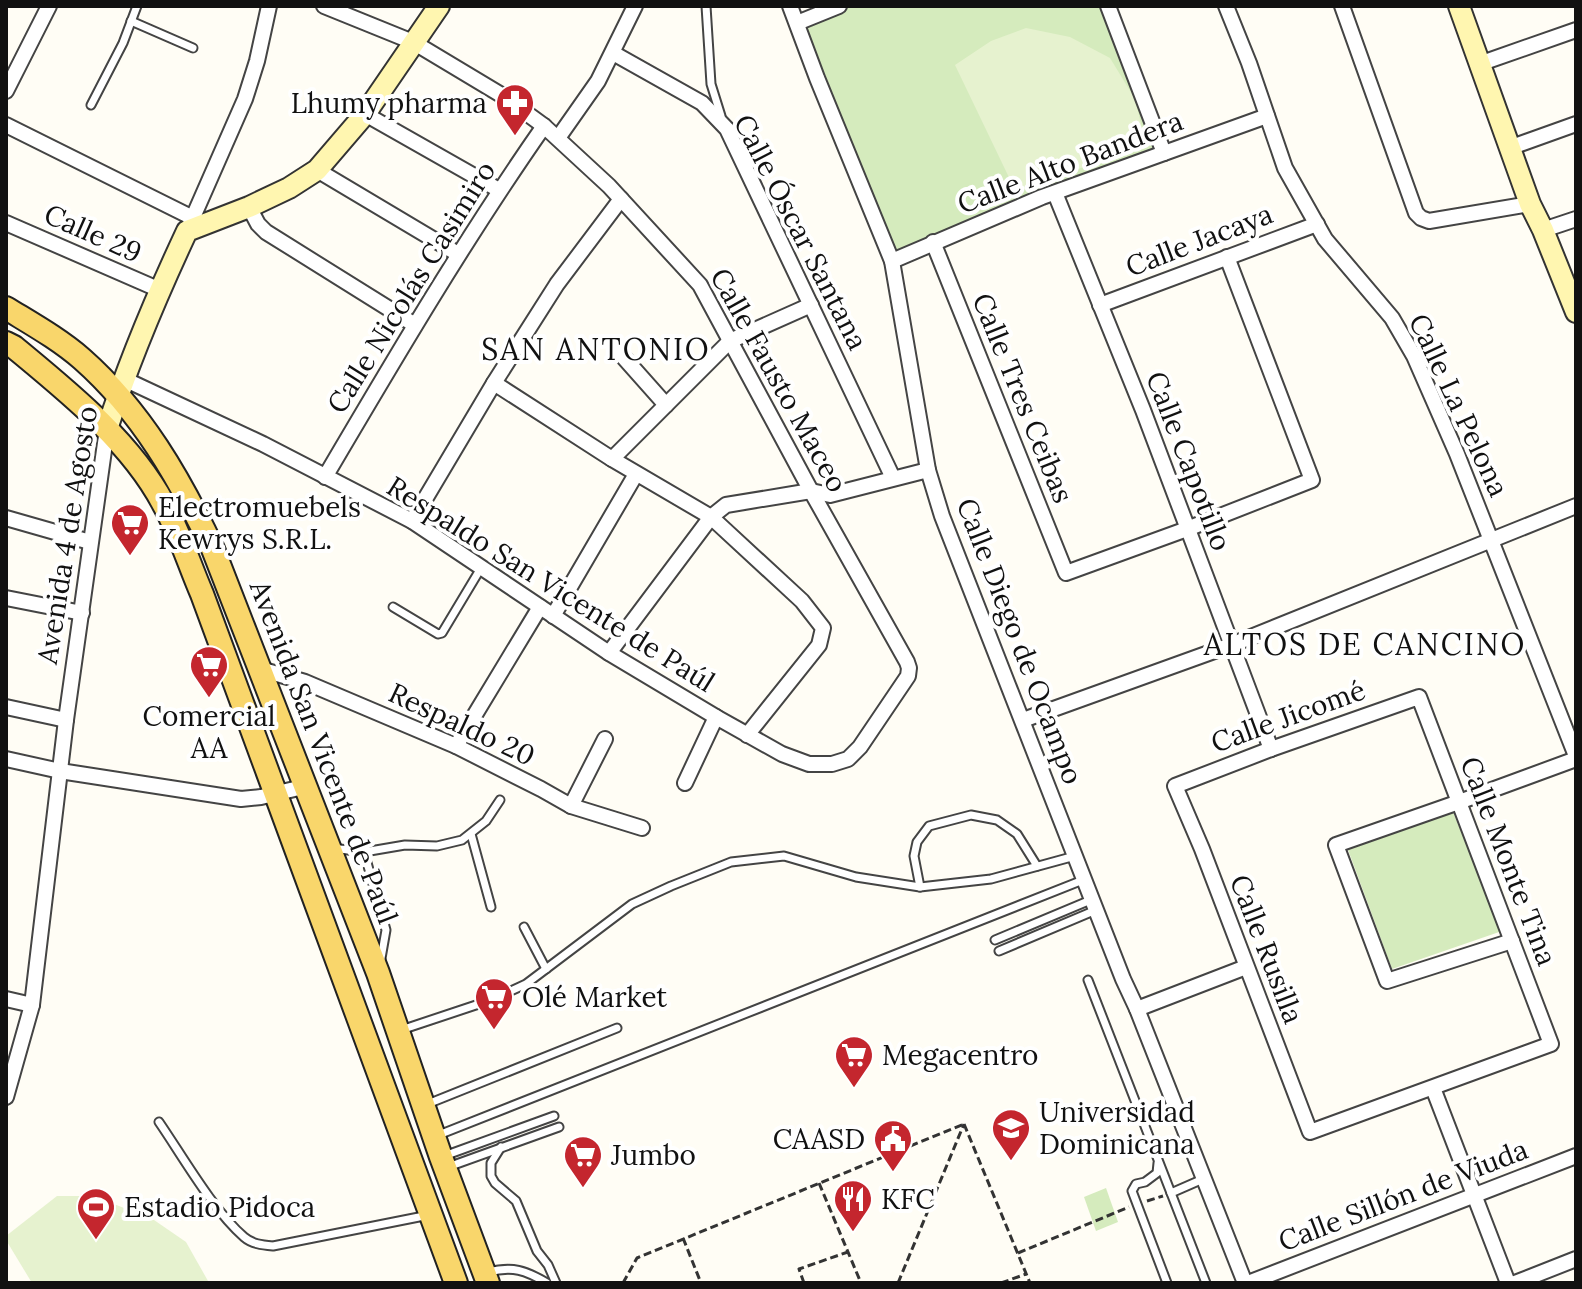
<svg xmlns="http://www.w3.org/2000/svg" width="1582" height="1289" font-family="Lora,serif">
  <rect width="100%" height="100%" fill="#fffdf5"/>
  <g fill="#d5ebbd">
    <path d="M 852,6 L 1100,6 L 1153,148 L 896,255 L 805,24 Z"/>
    <path d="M 1453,812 L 1502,931 L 1392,969 L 1347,847 Z"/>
    <path d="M 1106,1188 L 1118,1222 L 1096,1231 L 1084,1197 Z"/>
  </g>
  <g fill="#e6f2cf">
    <path d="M 1026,28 L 1070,37 L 1110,58 L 1135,99 L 1146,144 L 1016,192 L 955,65 L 991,41 Z"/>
    <path d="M 57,1196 L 94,1196 L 154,1220 L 186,1242 L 208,1281 L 204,1283 L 32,1283 L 6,1240 L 6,1236 Z"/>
  </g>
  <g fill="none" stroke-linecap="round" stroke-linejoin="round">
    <defs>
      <g id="lane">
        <path d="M 706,6 L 711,84 L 721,116"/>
        <path d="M 131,21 L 193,48"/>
        <path d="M 91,105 L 123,43 L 137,6"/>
        <path d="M 393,607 L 438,634 L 442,633 L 481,568"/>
        <path d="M 471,834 L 491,907"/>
        <path d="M 332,848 L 364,852 L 386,930 L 380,964"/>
        <path d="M 364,852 L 405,845 L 437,846 L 462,840 L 486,821 L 500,800"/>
        <path d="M 920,887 L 914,856 L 917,842 L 929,826 L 971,815 L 997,820 L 1017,834 L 1037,866"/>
        <path d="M 524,927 L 546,969"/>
        <path d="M 995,940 L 1093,899"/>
        <path d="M 999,951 L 1096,910"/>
        <path d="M 1088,980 L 1171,1193"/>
        <path d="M 401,1030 L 491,1000 L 526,984 L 632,904 L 671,886 L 731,862 L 784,856 L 856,877 L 920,887 L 991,879 L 1075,856"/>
        <path d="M 425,1105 L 617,1028"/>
        <path d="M 159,1122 C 183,1157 213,1210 244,1237 C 252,1244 262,1245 273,1246 L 429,1215"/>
        <path d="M 436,1136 L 1083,880"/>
        <path d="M 501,1147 L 491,1163 L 491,1176 L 495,1183 L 516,1201 L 537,1251 L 548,1265 L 556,1283"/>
        <path d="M 444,1156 L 554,1116"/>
        <path d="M 1158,1163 L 1157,1173 L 1145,1182 L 1136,1184 L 1132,1191 L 1167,1283"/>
        <path d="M 448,1167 L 559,1127"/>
        <path d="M 1203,1179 L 1171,1193 L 1206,1283"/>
        <path d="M 488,1272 C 513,1266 525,1270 547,1283"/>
      </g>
      <g id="street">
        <path d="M 790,6 L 817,78 L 892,261 L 928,470 L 942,516 L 1123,979 L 1137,1009 L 1245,1283"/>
        <path d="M 1108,6 L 1164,153"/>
        <path d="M 1226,6 L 1249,63 L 1285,168 L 1325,239 L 1392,318 L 1414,356 L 1457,454 L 1576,756"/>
        <path d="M 1342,6 L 1416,213 L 1421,218 L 1429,221 L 1530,204"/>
        <path d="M 797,23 L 839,6"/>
        <path d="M 613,53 L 702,103 L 727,129 L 893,478"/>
        <path d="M 1479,64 L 1576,30"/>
        <path d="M 6,91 L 49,6"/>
        <path d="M 365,114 L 499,190"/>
        <path d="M 6,125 L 193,218"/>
        <path d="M 558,138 L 598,81 L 635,6"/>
        <path d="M 1509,148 L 1576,124"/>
        <path d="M 317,170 L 458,254"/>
        <path d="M 1055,193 L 1143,410 L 1271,749"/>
        <path d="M 249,207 L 258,224 L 266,232 L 415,325"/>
        <path d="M 6,223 L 160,290"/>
        <path d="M 1543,230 L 1576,219"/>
        <path d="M 187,231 L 245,99 L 257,61 L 269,6"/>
        <path d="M 933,242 L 1066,573 L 1187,529 L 1312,480 L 1227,257"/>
        <path d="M 892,261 L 1042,197 L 1267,116"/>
        <path d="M 1100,305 L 1317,224"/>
        <path d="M 618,351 L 666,405"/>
        <path d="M 124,379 L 263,444 L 412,521 L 609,653 L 716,717 L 782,754 L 809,764 L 832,764 L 848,759 L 860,747 L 908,676 L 909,668 L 907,662 L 811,491 L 700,285 L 609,186 L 544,126 L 503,96 L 413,42 L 324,6"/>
        <path d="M 494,383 L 612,459 L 711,517 L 802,601 L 823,628 L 819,645 L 747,735"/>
        <path d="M 612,459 L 730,341 L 811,305"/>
        <path d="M 325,477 C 395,358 465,239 544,126"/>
        <path d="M 6,518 L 90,542"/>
        <path d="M 412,521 L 494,383 L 557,284 L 621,199"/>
        <path d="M 6,598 L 82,613"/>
        <path d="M 553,616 L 636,474"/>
        <path d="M 609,653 L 711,517 L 726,505 L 811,491 L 830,495 L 928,470"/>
        <path d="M 260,669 L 305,682 L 456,746 L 541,789 L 571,806 L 642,828"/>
        <path d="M 1419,697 L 1551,1044 L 1310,1132 L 1202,849 L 1175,786 L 1271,749 Z"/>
        <path d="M 6,707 L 66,720"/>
        <path d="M 1023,720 L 1231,645 L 1576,506"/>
        <path d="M 456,746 L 540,607"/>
        <path d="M 6,759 L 60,771 L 241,799 L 261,797 L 307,786"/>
        <path d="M 685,783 L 716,717"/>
        <path d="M 571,806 L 605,739"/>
        <path d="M 1512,941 L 1387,981 L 1336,845 L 1459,802 L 1576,759"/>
        <path d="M 6,999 L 32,1005"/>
        <path d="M 1137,1009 L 1246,967"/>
        <path d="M 1433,1088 L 1508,1283"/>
        <path d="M 6,1097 L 32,1005 L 66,720 L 107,429"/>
        <path d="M 1248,1283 L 1576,1156"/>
        <path d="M 1515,1283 L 1576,1259"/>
      </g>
      <g id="secondary">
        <path d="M 1459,6 L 1530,204 L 1543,230 L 1576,312"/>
        <path d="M 107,429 C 129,361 157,295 187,231 L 249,207 L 289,188 L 317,170 L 365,114 L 439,6"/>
      </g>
      <g id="primary">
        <path d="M 6,308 C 32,324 59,339 82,359 C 141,411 180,479 213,549 L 378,973 L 441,1157 L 488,1283"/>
        <path d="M 6,343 L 14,347 C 67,391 130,441 163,503 C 179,531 189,564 202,594 L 456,1283"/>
      </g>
    </defs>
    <use href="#lane" stroke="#444" stroke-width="11"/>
    <use href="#street" stroke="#444" stroke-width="18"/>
    <use href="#secondary" stroke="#333" stroke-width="24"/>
    <use href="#primary" stroke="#222" stroke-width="26"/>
    <g stroke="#333" stroke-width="3" stroke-dasharray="8 4" stroke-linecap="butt">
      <path d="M 964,1124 L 1030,1283"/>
      <path d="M 819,1183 L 861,1283"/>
      <path d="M 1147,1201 L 1163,1196"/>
      <path d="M 683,1238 L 701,1283"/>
      <path d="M 1018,1253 L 1129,1207"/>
      <path d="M 623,1283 L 637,1258 L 964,1124"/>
      <path d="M 804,1283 L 799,1269 L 848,1252"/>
      <path d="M 898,1283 L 964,1124"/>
      <path d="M 1001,1283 L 1026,1274"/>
    </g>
    <use href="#lane" stroke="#fff" stroke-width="7"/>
    <use href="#street" stroke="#fff" stroke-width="14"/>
    <use href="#secondary" stroke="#fff6b0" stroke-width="20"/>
    <use href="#primary" stroke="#f9d66b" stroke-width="22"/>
  </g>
  <defs>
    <symbol id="pharmacy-pin" viewBox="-11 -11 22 30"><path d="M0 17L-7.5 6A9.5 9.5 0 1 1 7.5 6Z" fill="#c4262e" stroke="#fff"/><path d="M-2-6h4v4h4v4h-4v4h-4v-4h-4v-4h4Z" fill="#fff"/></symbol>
    <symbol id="supermarket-pin" viewBox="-11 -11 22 30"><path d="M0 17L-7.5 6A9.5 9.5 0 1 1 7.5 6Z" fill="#c4262e" stroke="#fff"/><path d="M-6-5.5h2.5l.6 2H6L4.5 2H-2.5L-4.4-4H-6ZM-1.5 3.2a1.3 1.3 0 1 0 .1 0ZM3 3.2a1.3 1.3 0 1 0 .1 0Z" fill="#fff"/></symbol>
    <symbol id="university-pin" viewBox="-11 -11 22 30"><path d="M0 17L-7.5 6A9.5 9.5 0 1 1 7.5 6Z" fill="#c4262e" stroke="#fff"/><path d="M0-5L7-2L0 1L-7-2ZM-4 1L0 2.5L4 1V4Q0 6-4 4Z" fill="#fff"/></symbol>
    <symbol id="civic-pin" viewBox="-11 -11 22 30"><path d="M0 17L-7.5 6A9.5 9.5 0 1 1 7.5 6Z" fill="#c4262e" stroke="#fff"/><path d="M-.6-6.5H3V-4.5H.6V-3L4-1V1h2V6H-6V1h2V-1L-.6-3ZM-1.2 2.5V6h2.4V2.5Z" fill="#fff"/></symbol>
    <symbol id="restaurant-pin" viewBox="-11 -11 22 30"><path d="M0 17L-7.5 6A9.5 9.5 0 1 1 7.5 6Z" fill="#c4262e" stroke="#fff"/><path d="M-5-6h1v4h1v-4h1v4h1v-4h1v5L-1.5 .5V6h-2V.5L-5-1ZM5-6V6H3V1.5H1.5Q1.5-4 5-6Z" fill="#fff"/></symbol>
    <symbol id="stadium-pin" viewBox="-11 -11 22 30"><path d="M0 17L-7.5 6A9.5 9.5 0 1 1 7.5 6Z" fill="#c4262e" stroke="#fff"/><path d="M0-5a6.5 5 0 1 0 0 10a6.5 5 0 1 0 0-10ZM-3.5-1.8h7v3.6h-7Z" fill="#fff"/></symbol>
  </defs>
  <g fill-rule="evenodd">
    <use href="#pharmacy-pin" x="493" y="81" width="44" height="60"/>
    <use href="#supermarket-pin" x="108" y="501" width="44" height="60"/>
    <use href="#supermarket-pin" x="187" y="643" width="44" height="60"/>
    <use href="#supermarket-pin" x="472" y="975" width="44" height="60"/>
    <use href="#supermarket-pin" x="832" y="1033" width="44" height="60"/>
    <use href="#university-pin" x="989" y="1106" width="44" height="60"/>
    <use href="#civic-pin" x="871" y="1117" width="44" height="60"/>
    <use href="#supermarket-pin" x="561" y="1133" width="44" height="60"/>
    <use href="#restaurant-pin" x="831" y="1177" width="44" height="60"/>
    <use href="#stadium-pin" x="74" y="1185" width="44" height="60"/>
  </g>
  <g text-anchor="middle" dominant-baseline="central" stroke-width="8" stroke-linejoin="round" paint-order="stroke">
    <g font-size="28" fill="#111" stroke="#fff" text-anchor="start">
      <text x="487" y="103" text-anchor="end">Lhumy pharma</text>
      <text x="158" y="507">Electromuebels<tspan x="158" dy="32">Kewrys S.R.L.</tspan></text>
      <text x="209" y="716" text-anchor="middle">Comercial<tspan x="209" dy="32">AA</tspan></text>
      <text x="522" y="997">Olé Market</text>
      <text x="882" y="1055">Megacentro</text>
      <text x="1039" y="1112">Universidad<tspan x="1039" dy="32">Dominicana</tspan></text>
      <text x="865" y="1139" text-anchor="end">CAASD</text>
      <text x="611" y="1155">Jumbo</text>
      <text x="881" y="1199">KFC</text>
      <text x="124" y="1207">Estadio Pidoca</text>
    </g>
    <g font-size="28" fill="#111" stroke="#fff">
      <text transform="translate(1070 162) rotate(-21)">Calle Alto Bandera</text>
      <text transform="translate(801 232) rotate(63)">Calle Óscar Santana</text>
      <text transform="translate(93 233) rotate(24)">Calle 29</text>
      <text transform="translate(1199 240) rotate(-21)">Calle Jacaya</text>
      <text transform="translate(411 287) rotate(-58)">Calle Nicolás Casimiro</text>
      <text transform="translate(779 380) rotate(61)">Calle Fausto Maceo</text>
      <text transform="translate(1023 398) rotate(68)">Calle Tres Ceibas</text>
      <text transform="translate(1459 405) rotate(65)">Calle La Pelona</text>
      <text transform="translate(1189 461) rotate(69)">Calle Capotillo</text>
      <text transform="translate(67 535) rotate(-81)">Avenida 4 de Agosto</text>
      <text transform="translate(551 584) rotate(32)">Respaldo San Vicente de Paúl</text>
      <text transform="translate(1020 641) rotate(69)">Calle Diego de Ocampo</text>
      <text transform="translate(1288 716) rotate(-20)">Calle Jicomé</text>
      <text transform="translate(462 724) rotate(25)">Respaldo 20</text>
      <text transform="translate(324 752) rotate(69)">Avenida San Vicente de Paúl</text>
      <text transform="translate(1509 861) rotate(69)">Calle Monte Tina</text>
      <text transform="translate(1267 949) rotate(69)">Calle Rusilla</text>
      <text transform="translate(1403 1195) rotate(-21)">Calle Sillón de Viuda</text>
    </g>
    <g font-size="30" letter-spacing="2" fill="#111" stroke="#fff">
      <text x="596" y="349">SAN ANTONIO</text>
      <text x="1365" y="644">ALTOS DE CANCINO</text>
    </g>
  </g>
  <rect width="1582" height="1289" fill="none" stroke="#111111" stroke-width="16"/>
</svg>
